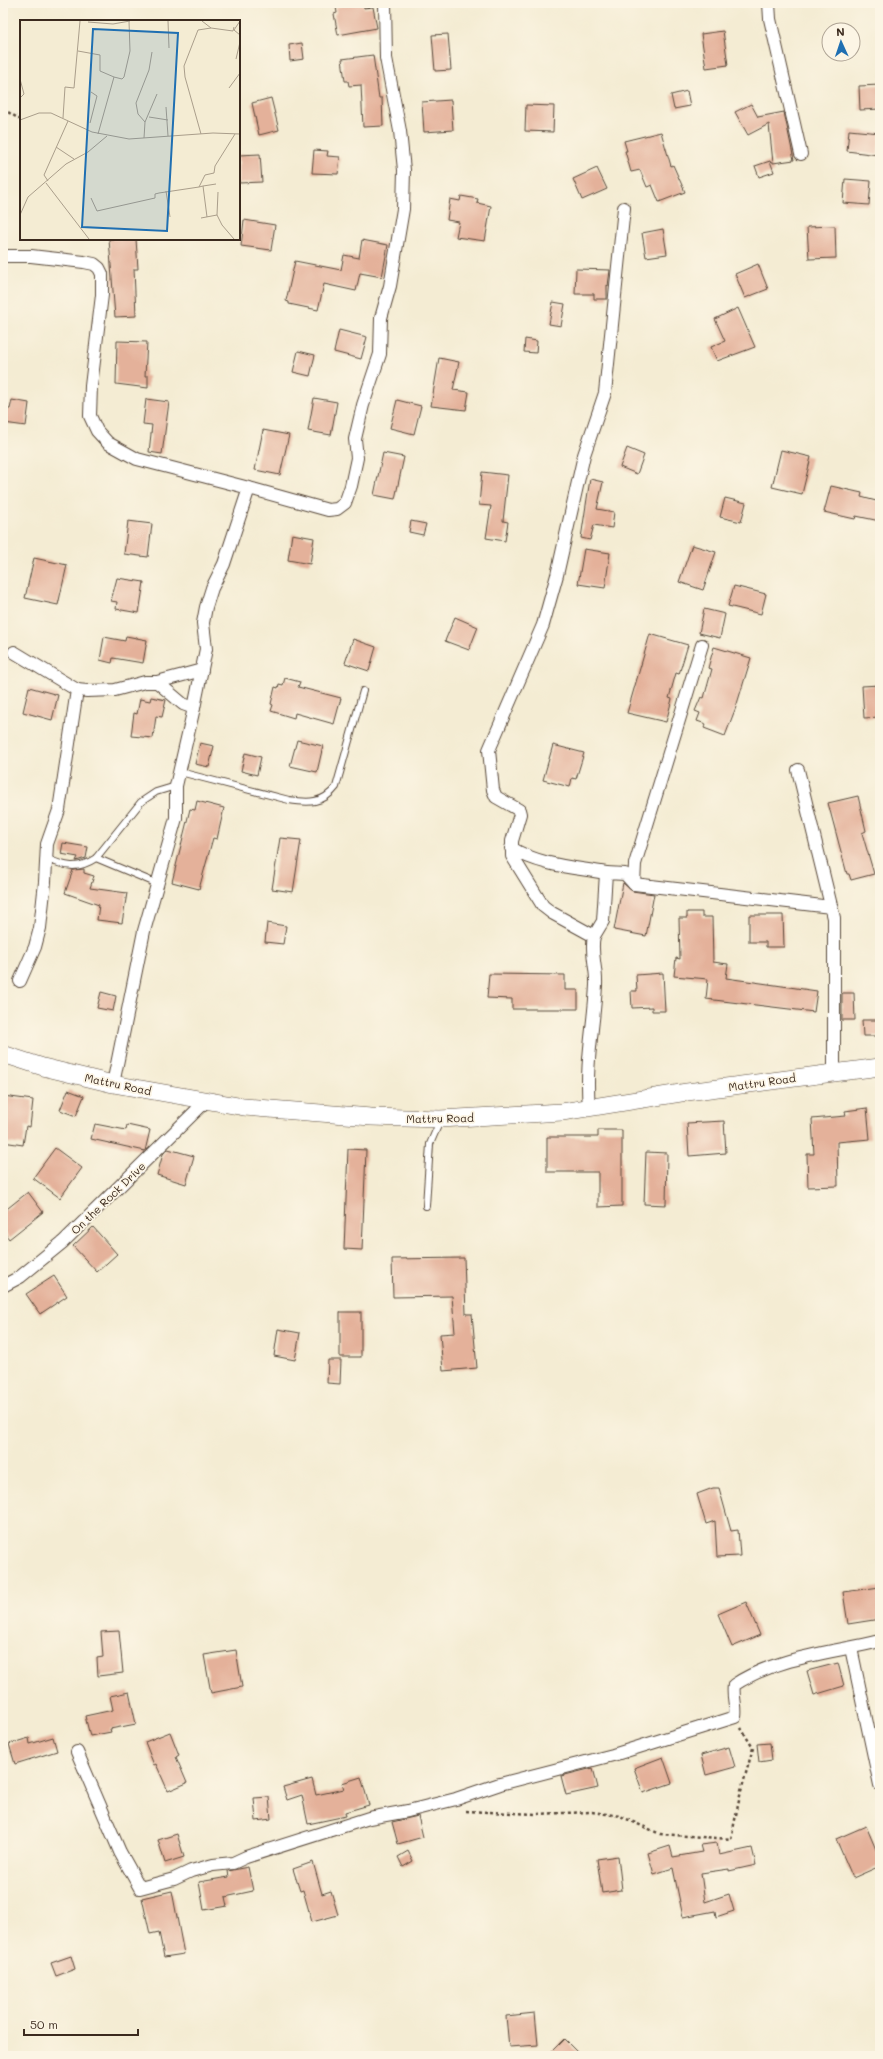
<svg xmlns="http://www.w3.org/2000/svg" width="883" height="2059" font-family="Mali,sans-serif">
  <rect width="100%" height="100%" fill="#fcf5e5"/>
  <filter id="ink" filterUnits="userSpaceOnUse"><feTurbulence type="fractalNoise" baseFrequency=".025" numOctaves="2"/><feDisplacementMap in="SourceGraphic" scale="8" xChannelSelector="R" yChannelSelector="G"/><feConvolveMatrix kernelMatrix="1 2 1 2 8 2 1 2 1" color-interpolation-filters="sRGB"/></filter>
  <filter id="wash" filterUnits="userSpaceOnUse"><feTurbulence type="fractalNoise" baseFrequency=".012" numOctaves="4" result="noise"/><feDisplacementMap in="SourceGraphic" scale="16" xChannelSelector="R" yChannelSelector="G"/><feGaussianBlur stdDeviation="0.9" result="paint"/><feColorMatrix in="noise" values="0 0 0 0 0 0 0 0 0 0 0 0 0 0 0 0 0 1.4 0 .05"/><feComposite in="paint" operator="in"/></filter>
  <g filter="url(#wash)">
    <rect width="100%" height="100%" fill="#f4ecd3"/>
    <g id="blocks">
      <g fill="#e4b19a">
        <path d="M 343,3 L 363,3 L 364,8 L 373,7 L 377,28 L 338,35 L 334,14 L 337,13 L 336,7 L 343,5 Z"/>
        <path d="M 723,31 L 728,65 L 706,68 L 701,34 Z"/>
        <path d="M 448,34 L 451,70 L 435,71 L 432,35 Z"/>
        <path d="M 302,43 L 304,59 L 290,61 L 289,45 Z"/>
        <path d="M 373,55 L 379,98 L 382,98 L 383,126 L 363,127 L 361,85 L 349,86 L 348,81 L 345,81 L 342,59 Z"/>
        <path d="M 880,85 L 880,109 L 860,110 L 859,86 Z"/>
        <path d="M 687,91 L 690,106 L 674,109 L 671,95 Z"/>
        <path d="M 271,98 L 279,130 L 259,135 L 252,103 Z"/>
        <path d="M 451,100 L 453,130 L 424,132 L 422,102 Z"/>
        <path d="M 751,104 L 758,117 L 784,112 L 794,160 L 773,163 L 769,124 L 748,135 L 735,112 Z"/>
        <path d="M 526,105 L 554,106 L 553,132 L 525,131 Z"/>
        <path d="M 849,130 L 880,133 L 878,155 L 847,151 Z"/>
        <path d="M 661,132 L 671,166 L 673,165 L 685,192 L 659,202 L 652,185 L 647,187 L 640,170 L 631,172 L 625,151 L 627,151 L 624,141 Z"/>
        <path d="M 314,150 L 328,151 L 327,156 L 340,157 L 338,174 L 312,173 Z"/>
        <path d="M 260,154 L 262,182 L 239,183 L 239,155 Z"/>
        <path d="M 770,161 L 774,172 L 759,177 L 755,166 Z"/>
        <path d="M 597,168 L 607,189 L 582,200 L 573,179 Z"/>
        <path d="M 845,179 L 871,181 L 869,205 L 843,203 Z"/>
        <path d="M 461,196 L 478,199 L 477,203 L 491,206 L 485,241 L 456,237 L 459,222 L 447,220 L 450,199 L 460,201 Z"/>
        <path d="M 244,220 L 275,225 L 271,250 L 241,246 Z"/>
        <path d="M 835,226 L 836,258 L 809,259 L 807,227 Z"/>
        <path d="M 663,229 L 667,254 L 646,257 L 642,233 Z"/>
        <path d="M 109,239 L 136,239 L 138,269 L 134,269 L 136,316 L 115,317 Z"/>
        <path d="M 362,240 L 388,245 L 382,277 L 360,273 L 356,291 L 324,284 L 318,310 L 289,304 L 289,302 L 286,301 L 295,261 L 341,270 L 344,255 L 359,258 Z"/>
        <path d="M 758,264 L 768,289 L 745,298 L 735,274 Z"/>
        <path d="M 576,269 L 610,270 L 608,286 L 607,285 L 607,299 L 594,299 L 594,294 L 575,294 Z"/>
        <path d="M 553,302 L 565,304 L 561,326 L 549,324 Z"/>
        <path d="M 738,308 L 755,347 L 717,361 L 711,347 L 725,341 L 715,319 Z"/>
        <path d="M 339,330 L 367,337 L 361,359 L 334,352 Z"/>
        <path d="M 525,339 L 537,341 L 536,353 L 524,352 Z"/>
        <path d="M 117,341 L 147,342 L 145,376 L 148,376 L 148,388 L 116,384 Z"/>
        <path d="M 298,351 L 315,355 L 310,376 L 293,372 Z"/>
        <path d="M 439,358 L 459,362 L 453,390 L 469,392 L 466,410 L 431,406 Z"/>
        <path d="M 314,398 L 337,402 L 331,435 L 308,431 Z"/>
        <path d="M 146,399 L 169,402 L 162,454 L 149,452 L 152,425 L 143,424 Z"/>
        <path d="M 12,400 L 29,403 L 26,426 L 4,423 L 6,409 L 10,409 Z"/>
        <path d="M 397,400 L 421,406 L 414,434 L 390,428 Z"/>
        <path d="M 263,430 L 289,435 L 280,475 L 255,470 Z"/>
        <path d="M 627,448 L 644,455 L 637,474 L 620,467 Z"/>
        <path d="M 781,450 L 811,457 L 802,494 L 772,487 Z"/>
        <path d="M 383,453 L 404,457 L 395,499 L 374,495 Z"/>
        <path d="M 482,472 L 508,475 L 503,521 L 508,522 L 505,541 L 486,538 L 491,506 L 479,505 Z"/>
        <path d="M 590,479 L 603,482 L 597,509 L 614,512 L 612,528 L 594,525 L 590,540 L 581,538 Z"/>
        <path d="M 831,486 L 862,493 L 861,497 L 880,502 L 880,521 L 856,516 L 855,519 L 824,512 Z"/>
        <path d="M 725,498 L 746,503 L 741,522 L 720,517 Z"/>
        <path d="M 128,521 L 152,524 L 148,557 L 124,554 Z"/>
        <path d="M 411,521 L 426,524 L 423,535 L 409,532 Z"/>
        <path d="M 292,534 L 314,538 L 310,564 L 288,560 Z"/>
        <path d="M 692,545 L 716,552 L 703,590 L 679,582 Z"/>
        <path d="M 584,549 L 610,553 L 605,588 L 578,584 Z"/>
        <path d="M 34,558 L 67,565 L 58,605 L 25,598 Z"/>
        <path d="M 117,578 L 144,582 L 139,613 L 116,609 L 117,602 L 111,601 Z"/>
        <path d="M 734,586 L 766,594 L 761,614 L 728,606 Z"/>
        <path d="M 704,609 L 725,614 L 720,638 L 699,633 Z"/>
        <path d="M 455,617 L 478,627 L 469,650 L 445,641 Z"/>
        <path d="M 650,634 L 688,645 L 679,674 L 676,673 L 669,698 L 672,699 L 666,722 L 627,713 Z"/>
        <path d="M 126,636 L 147,640 L 143,663 L 113,658 L 112,663 L 100,660 L 104,637 L 125,641 Z"/>
        <path d="M 353,639 L 376,647 L 369,671 L 345,663 Z"/>
        <path d="M 714,647 L 751,658 L 736,707 L 725,736 L 704,728 L 706,724 L 697,721 L 700,713 L 695,711 L 701,697 L 704,698 L 712,669 L 708,668 Z"/>
        <path d="M 285,678 L 300,682 L 298,687 L 341,698 L 334,724 L 295,713 L 294,718 L 271,711 L 273,705 L 271,704 L 275,687 L 278,688 L 279,684 L 283,685 Z"/>
        <path d="M 880,685 L 880,717 L 864,718 L 862,686 Z"/>
        <path d="M 29,687 L 58,695 L 52,720 L 23,712 Z"/>
        <path d="M 151,697 L 166,700 L 162,717 L 156,716 L 153,738 L 131,736 L 134,713 L 137,714 L 140,699 L 150,701 Z"/>
        <path d="M 297,740 L 323,746 L 317,772 L 290,766 Z"/>
        <path d="M 200,743 L 214,746 L 209,767 L 195,764 Z"/>
        <path d="M 553,745 L 584,753 L 576,779 L 572,778 L 570,787 L 543,780 Z"/>
        <path d="M 245,753 L 261,757 L 257,775 L 241,771 Z"/>
        <path d="M 858,796 L 866,831 L 862,833 L 874,874 L 851,880 L 849,874 L 847,874 L 828,803 Z"/>
        <path d="M 197,801 L 224,808 L 217,839 L 213,838 L 199,889 L 172,882 L 190,809 L 195,810 Z"/>
        <path d="M 280,838 L 301,840 L 293,892 L 272,889 Z"/>
        <path d="M 63,843 L 88,847 L 86,858 L 76,861 L 78,857 L 61,854 Z"/>
        <path d="M 84,869 L 84,873 L 94,876 L 90,888 L 127,893 L 122,923 L 97,920 L 99,905 L 65,893 L 73,870 Z"/>
        <path d="M 623,883 L 632,891 L 654,894 L 646,936 L 614,930 Z"/>
        <path d="M 687,912 L 702,912 L 702,917 L 712,917 L 713,962 L 728,964 L 726,978 L 817,991 L 814,1012 L 706,999 L 708,979 L 674,976 L 676,958 L 680,959 L 679,918 L 687,918 Z"/>
        <path d="M 749,915 L 783,915 L 784,947 L 766,947 L 766,942 L 749,942 Z"/>
        <path d="M 267,923 L 286,926 L 283,944 L 265,942 Z"/>
        <path d="M 663,973 L 665,1011 L 652,1011 L 652,1007 L 632,1008 L 631,991 L 637,991 L 636,975 Z"/>
        <path d="M 489,974 L 565,975 L 565,990 L 578,990 L 578,1009 L 512,1009 L 512,999 L 487,998 Z"/>
        <path d="M 101,992 L 116,996 L 113,1011 L 97,1008 Z"/>
        <path d="M 842,993 L 854,993 L 855,1020 L 842,1020 Z"/>
        <path d="M 862,1020 L 880,1020 L 880,1036 L 863,1036 Z"/>
        <path d="M 68,1090 L 84,1096 L 76,1116 L 60,1110 Z"/>
        <path d="M 3,1096 L 33,1100 L 30,1127 L 26,1126 L 23,1145 L 3,1142 Z"/>
        <path d="M 867,1108 L 870,1139 L 837,1142 L 838,1186 L 808,1187 L 807,1154 L 814,1154 L 812,1119 L 846,1116 L 845,1111 Z"/>
        <path d="M 724,1121 L 726,1153 L 689,1156 L 687,1123 Z"/>
        <path d="M 95,1124 L 126,1130 L 127,1125 L 150,1130 L 145,1151 L 91,1139 Z"/>
        <path d="M 598,1130 L 622,1130 L 622,1206 L 598,1207 L 598,1172 L 547,1172 L 547,1137 L 598,1137 Z"/>
        <path d="M 55,1148 L 82,1168 L 60,1198 L 33,1178 Z"/>
        <path d="M 168,1149 L 194,1156 L 186,1184 L 157,1175 L 163,1154 Z"/>
        <path d="M 348,1149 L 366,1150 L 362,1250 L 344,1249 Z"/>
        <path d="M 646,1152 L 667,1153 L 666,1205 L 644,1204 Z"/>
        <path d="M 28,1192 L 43,1212 L 9,1239 L 3,1231 L 3,1212 Z"/>
        <path d="M 93,1227 L 117,1254 L 97,1272 L 73,1246 Z"/>
        <path d="M 464,1258 L 466,1314 L 472,1314 L 477,1368 L 443,1371 L 440,1334 L 455,1333 L 452,1296 L 393,1297 L 392,1259 Z"/>
        <path d="M 54,1276 L 67,1296 L 40,1314 L 26,1294 Z"/>
        <rect x="340" y="1312" width="21" height="45"/>
        <path d="M 278,1329 L 300,1333 L 295,1360 L 274,1356 Z"/>
        <path d="M 328,1360 L 341,1360 L 340,1384 L 327,1383 Z"/>
        <path d="M 713,1488 L 719,1488 L 731,1531 L 738,1530 L 740,1556 L 717,1557 L 715,1521 L 706,1524 L 697,1494 Z"/>
        <path d="M 880,1587 L 880,1619 L 848,1624 L 843,1592 Z"/>
        <path d="M 746,1602 L 760,1635 L 732,1647 L 718,1614 Z"/>
        <path d="M 119,1631 L 123,1673 L 98,1676 L 97,1658 L 103,1657 L 101,1632 Z"/>
        <path d="M 236,1650 L 242,1687 L 211,1693 L 204,1655 Z"/>
        <path d="M 838,1663 L 844,1686 L 814,1695 L 807,1671 Z"/>
        <path d="M 129,1692 L 136,1724 L 110,1729 L 111,1732 L 90,1736 L 85,1716 L 113,1710 L 110,1696 Z"/>
        <path d="M 170,1732 L 179,1755 L 176,1757 L 187,1783 L 168,1791 L 156,1764 L 154,1765 L 145,1742 Z"/>
        <path d="M 53,1737 L 57,1751 L 15,1764 L 9,1744 L 29,1738 L 30,1744 Z"/>
        <path d="M 770,1743 L 772,1760 L 759,1762 L 757,1744 Z"/>
        <path d="M 729,1747 L 735,1767 L 706,1775 L 701,1755 Z"/>
        <path d="M 663,1757 L 672,1783 L 643,1793 L 634,1768 Z"/>
        <path d="M 593,1768 L 598,1788 L 566,1795 L 561,1776 Z"/>
        <path d="M 361,1777 L 369,1805 L 345,1812 L 346,1816 L 308,1824 L 302,1795 L 287,1800 L 283,1787 L 312,1779 L 316,1795 L 344,1789 L 342,1783 Z"/>
        <path d="M 269,1797 L 271,1819 L 256,1821 L 254,1798 Z"/>
        <path d="M 418,1816 L 423,1837 L 398,1844 L 392,1822 Z"/>
        <path d="M 866,1826 L 880,1859 L 880,1866 L 853,1878 L 836,1839 Z"/>
        <path d="M 177,1834 L 184,1857 L 165,1863 L 158,1840 Z"/>
        <path d="M 717,1843 L 719,1855 L 752,1848 L 756,1865 L 729,1871 L 729,1869 L 701,1873 L 705,1902 L 729,1894 L 734,1911 L 716,1917 L 715,1911 L 683,1917 L 673,1868 L 654,1874 L 648,1853 L 670,1846 L 673,1857 L 702,1852 L 700,1845 Z"/>
        <path d="M 408,1851 L 413,1861 L 403,1867 L 398,1857 Z"/>
        <path d="M 618,1856 L 622,1890 L 602,1893 L 597,1859 Z"/>
        <path d="M 313,1862 L 322,1894 L 331,1891 L 338,1915 L 312,1922 L 303,1890 L 300,1891 L 293,1869 Z"/>
        <path d="M 248,1867 L 253,1891 L 225,1897 L 227,1906 L 204,1910 L 199,1882 L 229,1877 L 228,1871 Z"/>
        <path d="M 172,1891 L 184,1954 L 164,1957 L 159,1932 L 150,1934 L 142,1898 Z"/>
        <path d="M 71,1956 L 75,1969 L 56,1976 L 51,1963 Z"/>
        <path d="M 535,2013 L 538,2045 L 509,2047 L 506,2016 Z"/>
        <path d="M 564,2039 L 581,2056 L 547,2056 Z"/>
      </g>
    </g>
  </g>
  <g filter="url(#ink)">
    <use href="#blocks" fill-opacity="0" stroke="#574739" stroke-width="1"/>
    <g fill="none" stroke-linecap="round" stroke-linejoin="round">
      <defs>
        <g id="service">
          <path d="M 180,772 L 289,800 C 308,803 323,804 336,787 L 363,691"/>
          <path d="M 46,858 C 65,867 78,870 96,858 L 141,802 L 156,792 L 176,786"/>
          <path d="M 96,858 L 158,884"/>
          <path d="M 426,1206 L 430,1144 L 440,1121"/>
        </g>
        <g id="minor">
          <path d="M 769,3 L 770,19 L 801,154"/>
          <path d="M 3,256 L 31,256 L 84,262 L 94,264 L 99,268 L 102,274 L 102,295 L 91,386 L 90,416 L 97,431 L 108,443 L 137,459 L 249,488"/>
          <path d="M 14,652 L 77,690 L 59,810 L 47,844 L 45,882 L 40,928 L 35,947 L 20,981"/>
          <path d="M 157,682 L 202,670"/>
          <path d="M 77,690 L 87,691 L 115,690 L 145,682 L 157,682 L 183,704 L 194,708"/>
          <path d="M 798,770 L 834,918 L 834,1073"/>
          <path d="M 511,848 C 541,866 573,867 606,873"/>
          <path d="M 634,884 L 831,907"/>
          <path d="M 594,936 L 603,921 L 606,873 L 625,874 L 634,884 L 635,864 L 702,645"/>
          <path d="M 113,1084 L 144,931 L 176,818 L 176,786 L 194,708 L 206,649 L 203,623 L 206,607 L 212,588 L 224,564 L 249,488 L 328,510 L 337,509 L 345,503 L 351,486 L 357,458 L 355,439 L 363,405 L 380,354 L 381,318 L 390,286 L 403,209 L 404,170 L 400,131 L 386,58 L 385,3"/>
          <path d="M 589,1107 C 585,1062 594,1027 596,985 C 597,968 590,953 594,936 L 552,913 L 543,906 L 512,856 L 512,841 L 520,814 L 519,810 L 496,797 L 493,790 L 489,750 L 543,625 L 557,575 L 584,455 L 605,393 L 624,208"/>
          <path d="M 3,1286 L 20,1277 L 63,1242 L 206,1101"/>
          <path d="M 851,1648 L 880,1785"/>
          <path d="M 77,1752 L 120,1852 L 140,1888 L 174,1879 L 191,1871 L 213,1865 L 233,1863 L 246,1857 L 369,1818 L 408,1811 L 456,1799 L 500,1784 L 613,1755 L 735,1717 C 737,1706 732,1697 734,1685 C 776,1657 832,1653 880,1641"/>
        </g>
        <path id="secondary" d="M 3,1054 L 43,1067 L 113,1084 L 244,1107 L 371,1117 L 440,1119 L 562,1112 L 687,1092 L 880,1067"/>
      </defs>
      <use href="#service" stroke="#574739" stroke-width="8"/>
      <use href="#minor" stroke="#574739" stroke-width="14"/>
      <use href="#secondary" stroke="#574739" stroke-width="18"/>
      <g stroke="#574739" stroke-width="2.5" stroke-dasharray="3 3" stroke-linecap="butt">
        <path d="M 3,109 L 21,120"/>
        <path d="M 466,1811 L 535,1814 L 592,1812 L 620,1816 L 660,1834 L 731,1839 L 741,1791 L 753,1748 L 741,1728"/>
      </g>
      <use href="#service" stroke="#fff" stroke-width="6"/>
      <use href="#minor" stroke="#fff" stroke-width="12"/>
      <use href="#secondary" stroke="#fff" stroke-width="17"/>
    </g>
  </g>
  <g text-anchor="middle" dominant-baseline="central" stroke-width="3.5" stroke-linejoin="round" paint-order="stroke">
    <g font-size="11" fill="#3b2a1e" stroke="#fcf5e5">
      <text transform="translate(762 1082) rotate(-8)">Mattru Road</text>
      <text transform="translate(118 1084) rotate(12)">Mattru Road</text>
      <text transform="translate(440 1118) rotate(-1)">Mattru Road</text>
      <text transform="translate(108 1198) rotate(-44)">On the Rock Drive</text>
    </g>
  </g>
  <g transform="translate(20 20)">
    <rect width="220" height="220" fill="#f4ecd3"/>
    <path fill="none" stroke="#aa9e8b" stroke-width="1" d="M 148,1 L 149,28M 182,1 L 191,8 L 213,11 L 214,7M 220,1 L 214,10 L 220,15M 68,2 L 93,4 L 110,1M 58,31 L 80,35 L 80,51 L 94,57M 216,39 L 220,22M 0,59 L 4,74 L 0,78M 209,68 L 220,53M 146,87 L 148,116M 129,97 L 148,100M 43,98 L 45,67 L 54,68 L 60,1M 0,100 L 19,93 L 31,93 L 72,112 L 109,119 L 193,113 L 220,114M 125,102 L 137,74M 70,103 L 77,76 L 71,72M 78,114 L 94,57 L 102,59 L 104,57 L 110,31 L 109,1M 181,114 L 165,57 L 164,46 L 178,10 L 191,8M 124,118 L 125,102 L 118,94 L 116,83 L 129,50 L 132,32M 36,127 L 54,139M 28,161 L 24,155 L 48,101M 26,163 L 69,219M 183,166 L 196,164M 146,171 L 150,197M 198,172 L 197,195 L 202,205 L 214,219M 71,178 L 77,191 L 135,178 L 135,174 L 139,173 L 179,167M 0,195 L 8,177 L 46,144 L 68,132 L 87,116M 187,197 L 183,166 L 179,167 L 185,155 L 194,153 L 195,146 L 215,114M 181,198 L 197,195"/>
    <path fill="#1f6fb2" fill-opacity="0.15" stroke="#1f6fb2" stroke-width="2" d="M 73,9 L 158,13 L 147,211 L 62,207 Z"/>
    <rect width="220" height="220" fill="none" stroke="#3b2a1e" stroke-width="2"/>
  </g>
  <rect width="883" height="2059" fill="none" stroke="#fcf5e5" stroke-width="16"/>
  <g transform="translate(841 42) rotate(357)"><circle r="19" fill="#fcf5e5" stroke="#afa495"/>
  <path d="M0-3L7 15L0 10L-7 15Z" fill="#1f6fb2"/>
  <text y="-6" font-size="11" font-weight="bold" text-anchor="middle" fill="#3b2a1e">N</text>
  </g>
  <path d="M24 2029v6h114v-6" fill="none" stroke="#3b2a1e" stroke-width="2"/>
  <text x="30" y="2029" font-size="12" fill="#3b2a1e" stroke="#fcf5e5" stroke-width="3" paint-order="stroke">50 m</text>
</svg>
